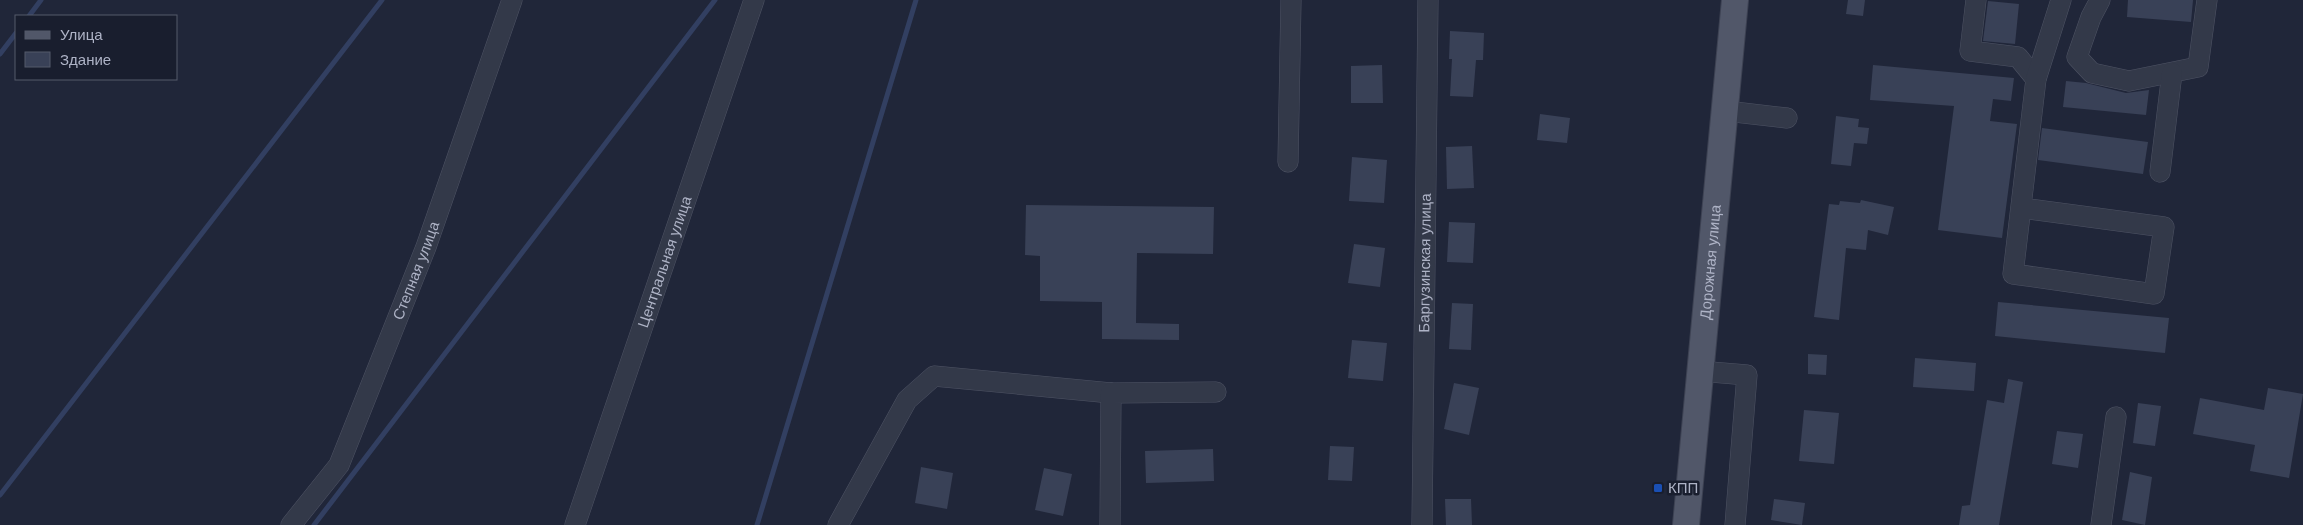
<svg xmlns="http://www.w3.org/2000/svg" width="2303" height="525" font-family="'DM Sans',sans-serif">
  <rect width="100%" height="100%" fill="#202639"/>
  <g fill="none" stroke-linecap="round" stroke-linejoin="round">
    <g stroke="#323f61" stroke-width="5">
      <path d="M 29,16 L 41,0"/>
      <path d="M 0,54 L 16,33"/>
      <path d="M 0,495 L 382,0"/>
      <path d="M 314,525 L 715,0"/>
      <path d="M 757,525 L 916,0"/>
    </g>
  </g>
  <g fill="#394157">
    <path d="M 1848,0 L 1865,0 L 1863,16 L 1846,14 Z"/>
    <path d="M 2128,0 L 2193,0 L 2191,22 L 2127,17 Z"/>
    <path d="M 1988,1 L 2019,4 L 2015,44 L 1983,41 Z"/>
    <path d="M 1450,31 L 1484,33 L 1483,60 L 1476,60 L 1473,97 L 1450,96 L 1452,59 L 1449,59 Z"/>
    <path d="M 1382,65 L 1383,103 L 1351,103 L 1351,66 Z"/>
    <path d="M 1873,65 L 2014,78 L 2011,101 L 1993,99 L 1990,121 L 2017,124 L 2002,238 L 1938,230 L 1954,106 L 1870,100 Z"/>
    <path d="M 2066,81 L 2086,83 L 2126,93 L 2149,90 L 2146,115 L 2063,107 Z"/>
    <path d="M 1540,114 L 1570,118 L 1567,143 L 1537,140 Z"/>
    <path d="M 1836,116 L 1859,119 L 1858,127 L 1869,128 L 1867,144 L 1854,143 L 1851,166 L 1831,164 Z"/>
    <path d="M 2042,128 L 2148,142 L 2143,174 L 2038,160 Z"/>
    <path d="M 1472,146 L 1474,188 L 1447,189 L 1446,147 Z"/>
    <path d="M 1352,157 L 1387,160 L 1384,203 L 1349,201 Z"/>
    <path d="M 1861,200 L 1894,207 L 1888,235 L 1868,230 L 1866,250 L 1846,248 L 1839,320 L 1814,317 L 1829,204 L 1839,205 L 1840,201 L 1860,203 Z"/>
    <path d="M 1026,205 L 1214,207 L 1213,254 L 1137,253 L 1136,323 L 1179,324 L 1179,340 L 1102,339 L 1102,302 L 1040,301 L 1040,256 L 1025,255 Z"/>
    <path d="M 1449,222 L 1475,223 L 1473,263 L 1447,262 Z"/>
    <path d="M 1354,244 L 1385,248 L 1380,287 L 1348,283 Z"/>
    <path d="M 1998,302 L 2169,318 L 2165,353 L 1995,336 Z"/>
    <path d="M 1452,303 L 1473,304 L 1471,350 L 1449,349 Z"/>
    <path d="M 1352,340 L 1387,343 L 1383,381 L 1348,378 Z"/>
    <path d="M 1808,354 L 1827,355 L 1826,375 L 1808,374 Z"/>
    <path d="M 1915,358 L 1976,363 L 1974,391 L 1913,387 Z"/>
    <path d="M 2008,379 L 2023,382 L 1999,525 L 1959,525 L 1962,506 L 1970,505 L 1987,400 L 2004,403 Z"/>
    <path d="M 1454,383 L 1479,388 L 1469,435 L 1444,429 Z"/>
    <path d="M 2268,388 L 2303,394 L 2289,478 L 2250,471 L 2255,445 L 2193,434 L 2200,398 L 2264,410 Z"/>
    <path d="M 2138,403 L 2161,406 L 2155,446 L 2133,443 Z"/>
    <path d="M 1804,410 L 1839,413 L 1834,464 L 1799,461 Z"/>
    <path d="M 2057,431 L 2083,434 L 2078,468 L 2052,464 Z"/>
    <path d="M 1330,446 L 1354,447 L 1352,481 L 1328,480 Z"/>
    <path d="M 1213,449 L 1214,481 L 1146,483 L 1145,451 Z"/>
    <path d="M 921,467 L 953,473 L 947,509 L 915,503 Z"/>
    <path d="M 1044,468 L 1072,474 L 1063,516 L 1035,510 Z"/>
    <path d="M 2130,472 L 2152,477 L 2145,525 L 2122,520 Z"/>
    <path d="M 1445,499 L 1471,499 L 1472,525 L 1446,525 Z"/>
    <path d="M 1774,499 L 1805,503 L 1802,525 L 1771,520 Z"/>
  </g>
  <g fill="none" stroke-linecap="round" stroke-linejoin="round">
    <defs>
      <g id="minor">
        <path d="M 1976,0 L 1970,51 L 2018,57 L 2036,79"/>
        <path d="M 2100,0 L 2091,17 L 2077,57 L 2092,73 L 2129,81 L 2198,67 L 2207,0"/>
        <path d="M 1726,111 L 1787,118"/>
        <path d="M 1288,162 L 1291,0"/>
        <path d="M 2160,172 L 2172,73"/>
        <path d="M 2022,208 L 2164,227 L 2154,294 L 2013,274 L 2036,79 L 2061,0"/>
        <path d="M 1699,371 L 1747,375 L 1735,525"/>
        <path id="s1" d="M 291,525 L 339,465 L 426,247 L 512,0"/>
        <path id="s2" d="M 575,525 L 754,0"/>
        <path d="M 838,525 L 907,400 L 934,376 L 1111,393"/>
        <path d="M 1110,525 L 1111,393 L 1216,392"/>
        <path id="s3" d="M 1422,525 L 1428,0"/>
        <path d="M 2101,525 L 2116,417"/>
      </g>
      <g id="major">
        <path id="s4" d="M 1686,525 L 1735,0"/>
      </g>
    </defs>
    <use href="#minor" stroke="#4e5364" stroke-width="21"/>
    <use href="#major" stroke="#3d4253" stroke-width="28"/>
    <use href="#minor" stroke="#333949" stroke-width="20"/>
    <use href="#major" stroke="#515769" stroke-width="26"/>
  </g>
  <rect fill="#1a4fb4" stroke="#191e2e" stroke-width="2" x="1653" y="483" width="10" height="10" rx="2.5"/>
  <g text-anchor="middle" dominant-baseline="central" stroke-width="5" stroke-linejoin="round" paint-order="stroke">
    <g font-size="15" fill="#aeb3c6" stroke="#191e2e">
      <text stroke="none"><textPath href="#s3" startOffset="262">Баргузинская улица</textPath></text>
      <text stroke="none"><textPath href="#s4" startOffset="264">Дорожная улица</textPath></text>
      <text stroke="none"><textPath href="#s2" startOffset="278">Центральная улица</textPath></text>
      <text stroke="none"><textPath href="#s1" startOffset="286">Степная улица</textPath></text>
    </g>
    <g font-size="15" fill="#aeb3c6" stroke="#191e2e" text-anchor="start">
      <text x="1668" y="488">КПП</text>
    </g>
  </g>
  <rect x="15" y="15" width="162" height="65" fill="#191e2e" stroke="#555a6b"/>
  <rect x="25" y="31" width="25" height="8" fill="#515769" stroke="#555a6b"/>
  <text x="60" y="40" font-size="15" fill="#aeb3c6">Улица</text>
  <rect x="25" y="52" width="25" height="15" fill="#394157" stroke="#555a6b"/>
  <text x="60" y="65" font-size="15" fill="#aeb3c6">Здание</text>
</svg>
